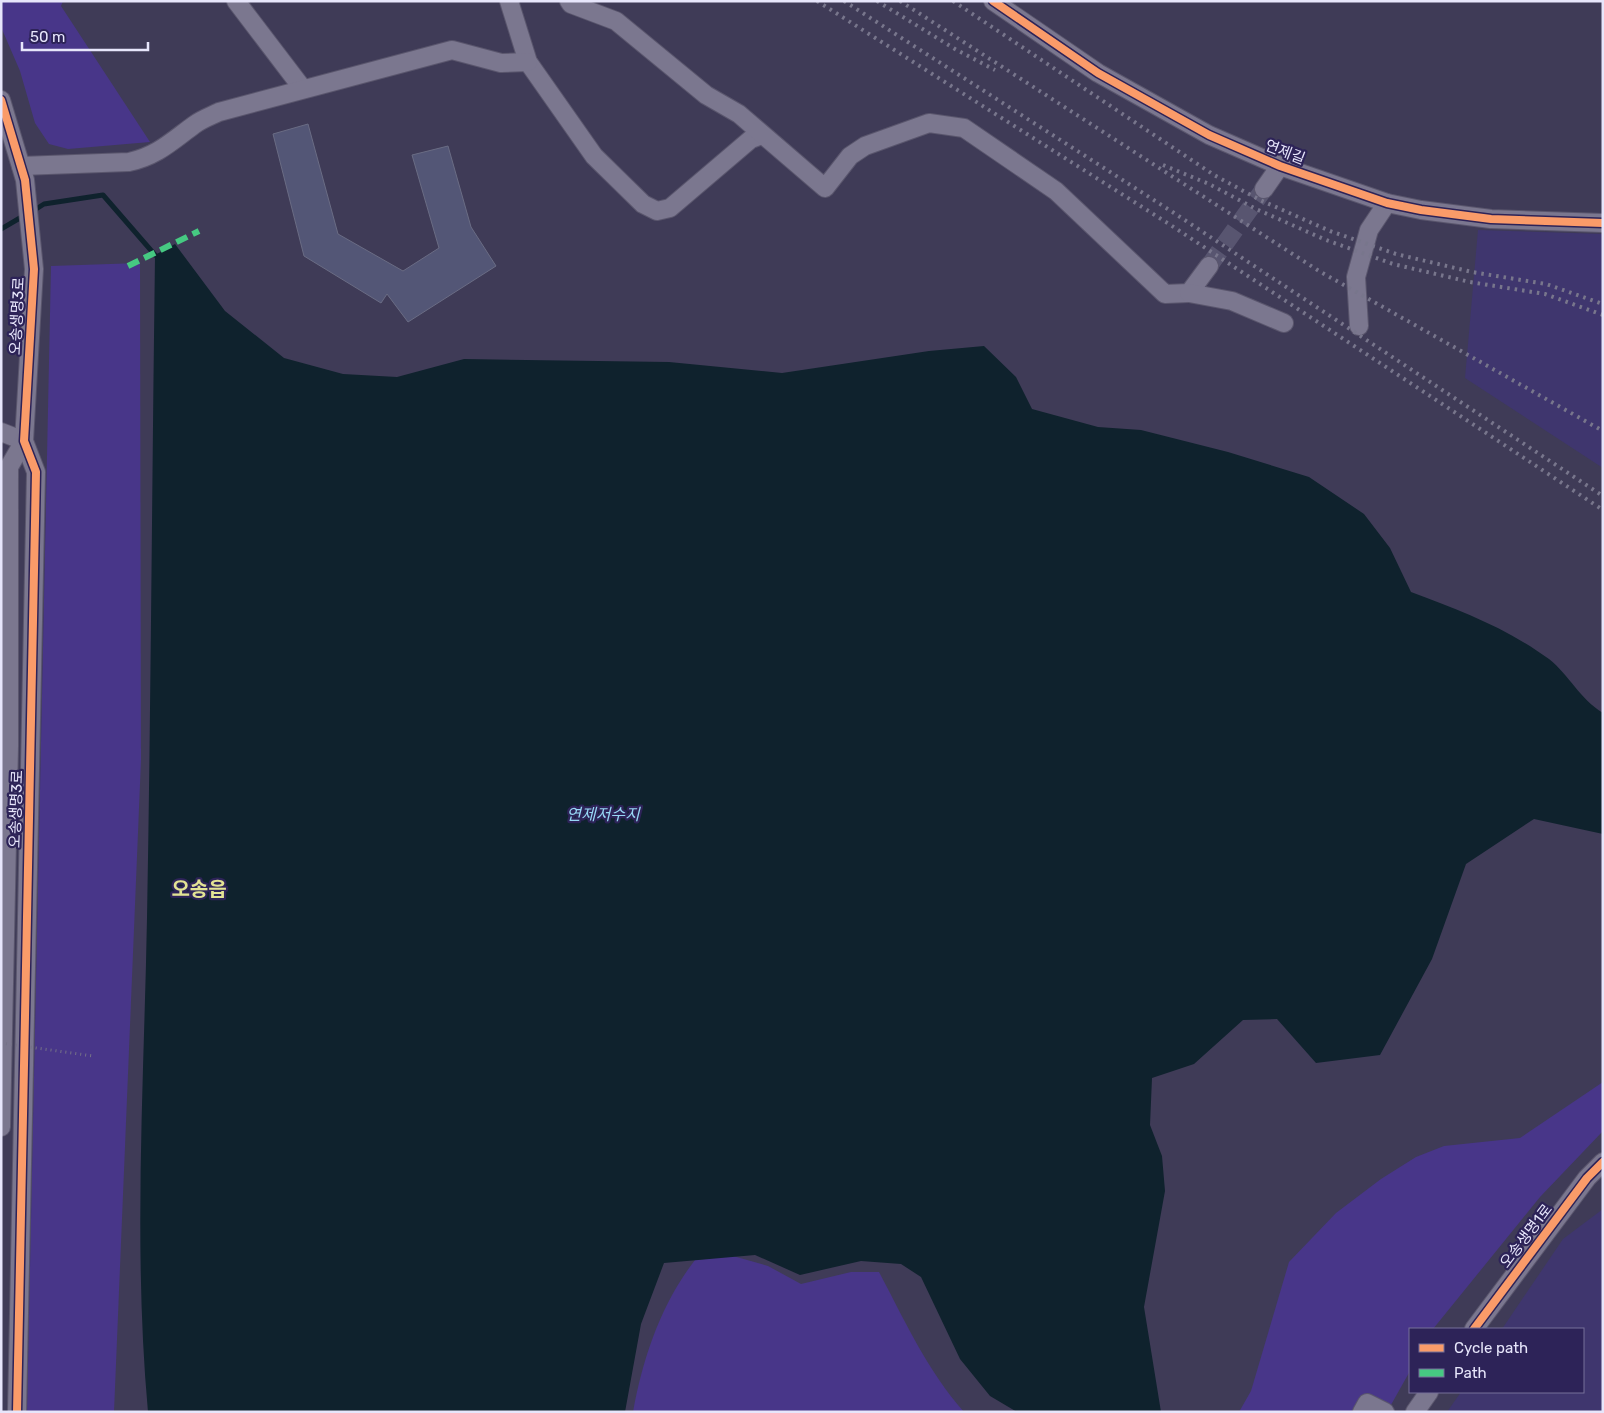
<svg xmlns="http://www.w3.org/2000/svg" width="1604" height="1413" font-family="Rubik,'Noto Sans KR',sans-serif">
  <rect width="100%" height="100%" fill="#3f3b57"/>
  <g fill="#3f366e">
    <path d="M 1478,230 L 1603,234 L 1603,468 L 1465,378 Z"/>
    <path d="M 1603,1209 L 1603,1412 L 1447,1412 L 1461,1392 L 1583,1392 L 1583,1329 L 1502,1329 L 1563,1239 Z"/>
  </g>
  <g fill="#483689">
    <path d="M 1,1 L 63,1 L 61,6 L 150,142 L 68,149 L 49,144 L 35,123 L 20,71 L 1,27 Z"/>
    <path d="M 140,263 L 141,760 L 114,1412 L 27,1412 L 51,266 Z"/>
    <path d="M 1603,1082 L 1603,1131 L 1540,1197 L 1433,1329 L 1410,1329 L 1410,1371 L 1387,1412 L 1239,1412 L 1251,1391 L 1289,1262 L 1336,1213 L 1381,1179 L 1416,1157 L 1444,1146 L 1520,1138 Z"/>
    <path d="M 733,1256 L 768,1266 L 801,1284 L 851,1272 L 879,1272 C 905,1321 927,1370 964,1412 L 633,1412 C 643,1357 661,1304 695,1260 Z"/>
  </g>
  <path fill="#0f222d" d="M 175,244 L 225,311 L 284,358 L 343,374 L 397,377 L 464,359 L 669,362 L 782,373 L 929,351 L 984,346 L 1016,377 L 1032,409 L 1098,427 L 1141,430 L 1228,452 L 1309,477 L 1364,514 L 1390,548 L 1411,592 C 1461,611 1505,627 1549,659 C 1569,675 1580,699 1603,713 L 1603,834 L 1534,819 L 1466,864 L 1432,959 L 1380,1055 L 1316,1063 L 1277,1019 L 1243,1020 L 1194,1064 L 1152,1078 L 1150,1125 L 1162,1156 L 1165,1191 L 1144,1307 L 1161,1412 L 1017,1412 L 990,1396 L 960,1359 L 921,1277 L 901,1264 L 861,1261 L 800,1275 L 755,1255 L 664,1263 L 641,1324 L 625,1412 L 148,1412 C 133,1248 144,1082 147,918 C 151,697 152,476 155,255 Z"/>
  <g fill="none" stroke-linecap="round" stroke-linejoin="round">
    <g stroke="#0f222d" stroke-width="5">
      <path d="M 33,211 L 44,204 L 103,195 L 155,255"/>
      <path d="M 1,229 L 25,215"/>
    </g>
  </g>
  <path fill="#535676" stroke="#6a6c84" d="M 308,124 L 338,234 L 403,271 L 439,248 L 412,155 L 448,146 L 471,227 L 496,266 L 408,322 L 387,294 L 381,303 L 304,256 L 273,134 Z"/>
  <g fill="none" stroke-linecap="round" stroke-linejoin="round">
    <path stroke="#585570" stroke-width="18" stroke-dasharray="18 9" stroke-linecap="butt" d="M 1209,266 L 1264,189"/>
    <defs>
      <g id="minor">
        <path d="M 236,1 L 303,89"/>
        <path d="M 509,1 L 528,62 L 594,156 L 643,204 L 657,211 L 670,208 L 751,139 L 762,135"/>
        <path d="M 569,1 L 571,4 L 616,21 L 706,95 L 739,114 L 825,188 L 850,156 L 865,146 L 929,123 L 964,128 L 1056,191 L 1165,294 L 1189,293 L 1209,266"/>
        <path d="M 993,1 L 1098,73 L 1209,135 L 1280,166 L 1387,203 L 1421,210 L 1491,219 L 1603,223"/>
        <path d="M 1,100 L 25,180 L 34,269 L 24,441 L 36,472 L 17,1412"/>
        <path d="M 21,166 L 129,162 C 157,156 172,141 194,125 C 202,119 211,116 219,112 L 452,50 L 501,63 L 528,62"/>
        <path d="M 1264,189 L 1280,166"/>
        <path d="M 1189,293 L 1232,301 L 1284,323"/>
        <path d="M 1359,326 L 1356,277 L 1369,230 L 1387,203"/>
        <path d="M 1,432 L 24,441"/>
        <path d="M 1,1127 L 9,746 L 9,467 L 24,441"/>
        <path d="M 1474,1329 L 1587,1178 L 1603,1162"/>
        <path d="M 1362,1412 L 1367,1403 L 1385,1412"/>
        <path d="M 1415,1412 L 1429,1392"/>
      </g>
    </defs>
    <use href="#minor" stroke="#5a566d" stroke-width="20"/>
    <use href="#minor" stroke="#7b778f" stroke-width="18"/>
    <g stroke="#78768c" stroke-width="4" stroke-dasharray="2.5 5" stroke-linecap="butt">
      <path d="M 817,1 L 1169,224 L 1603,510"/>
      <path d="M 844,1 L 1174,213 L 1603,496"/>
      <path d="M 877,1 L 955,49 L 995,70"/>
      <path d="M 900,1 L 1319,271 L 1603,431"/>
      <path d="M 953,1 L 1214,175 L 1260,200 L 1330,231 L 1396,254 L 1472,272 L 1546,284 L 1603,304"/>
      <path d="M 1163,165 L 1209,184 L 1256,209 L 1326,240 L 1393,264 L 1470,282 L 1545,294 L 1603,315"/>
    </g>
    <path stroke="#757287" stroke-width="3" stroke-dasharray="1 4" stroke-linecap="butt" d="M 1,1043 L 93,1056"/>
    <path stroke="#46c982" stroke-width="6" stroke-dasharray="12 6" stroke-linecap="butt" d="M 128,266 L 199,231"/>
    <defs>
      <g id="cycleway">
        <path d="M 993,1 L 1098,73 L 1209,135 L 1280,166 L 1387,203 L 1421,210 L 1491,219 L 1603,223"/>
        <path d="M 1,100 L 25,180 L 34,269 L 24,441 L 36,472 L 17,1412"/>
        <path d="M 1474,1329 L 1587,1178 L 1603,1162"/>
      </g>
    </defs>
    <use href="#cycleway" stroke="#2d2358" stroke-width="11"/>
    <use href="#cycleway" stroke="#fa9b69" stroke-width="8"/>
  </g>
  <g text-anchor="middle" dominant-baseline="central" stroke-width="4.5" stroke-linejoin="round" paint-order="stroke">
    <g font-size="15" fill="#e7e6fb" stroke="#2d2358">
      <text transform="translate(1285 152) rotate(21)">연제길</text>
      <text transform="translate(17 316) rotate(-87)">오송생명3로</text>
      <text transform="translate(16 809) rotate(-88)">오송생명3로</text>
      <text transform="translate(1526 1236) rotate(-53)">오송생명1로</text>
    </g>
    <g font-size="16" font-style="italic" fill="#97d7f5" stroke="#2d2358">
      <text x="603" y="814">연제저수지</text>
    </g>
    <g font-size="20" font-weight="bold" fill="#e3e394" stroke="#2d2358">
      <text x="199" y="889">오송읍</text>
    </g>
  </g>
  <rect width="1604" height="1413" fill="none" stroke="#e7e6fb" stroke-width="5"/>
  <rect x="1409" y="1328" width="175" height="65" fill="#2d2358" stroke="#777199"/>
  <rect x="1419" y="1344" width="25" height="8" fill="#fa9b69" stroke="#777199"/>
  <text x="1454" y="1353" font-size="15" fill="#e7e6fb">Cycle path</text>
  <rect x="1419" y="1369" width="25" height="8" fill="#46c982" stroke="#777199"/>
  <text x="1454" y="1378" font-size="15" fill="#e7e6fb">Path</text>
  <path d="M22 42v8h126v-8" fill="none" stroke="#e7e6fb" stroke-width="2.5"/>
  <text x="30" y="42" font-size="15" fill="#e7e6fb" stroke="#2d2358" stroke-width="4" paint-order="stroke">50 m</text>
</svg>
